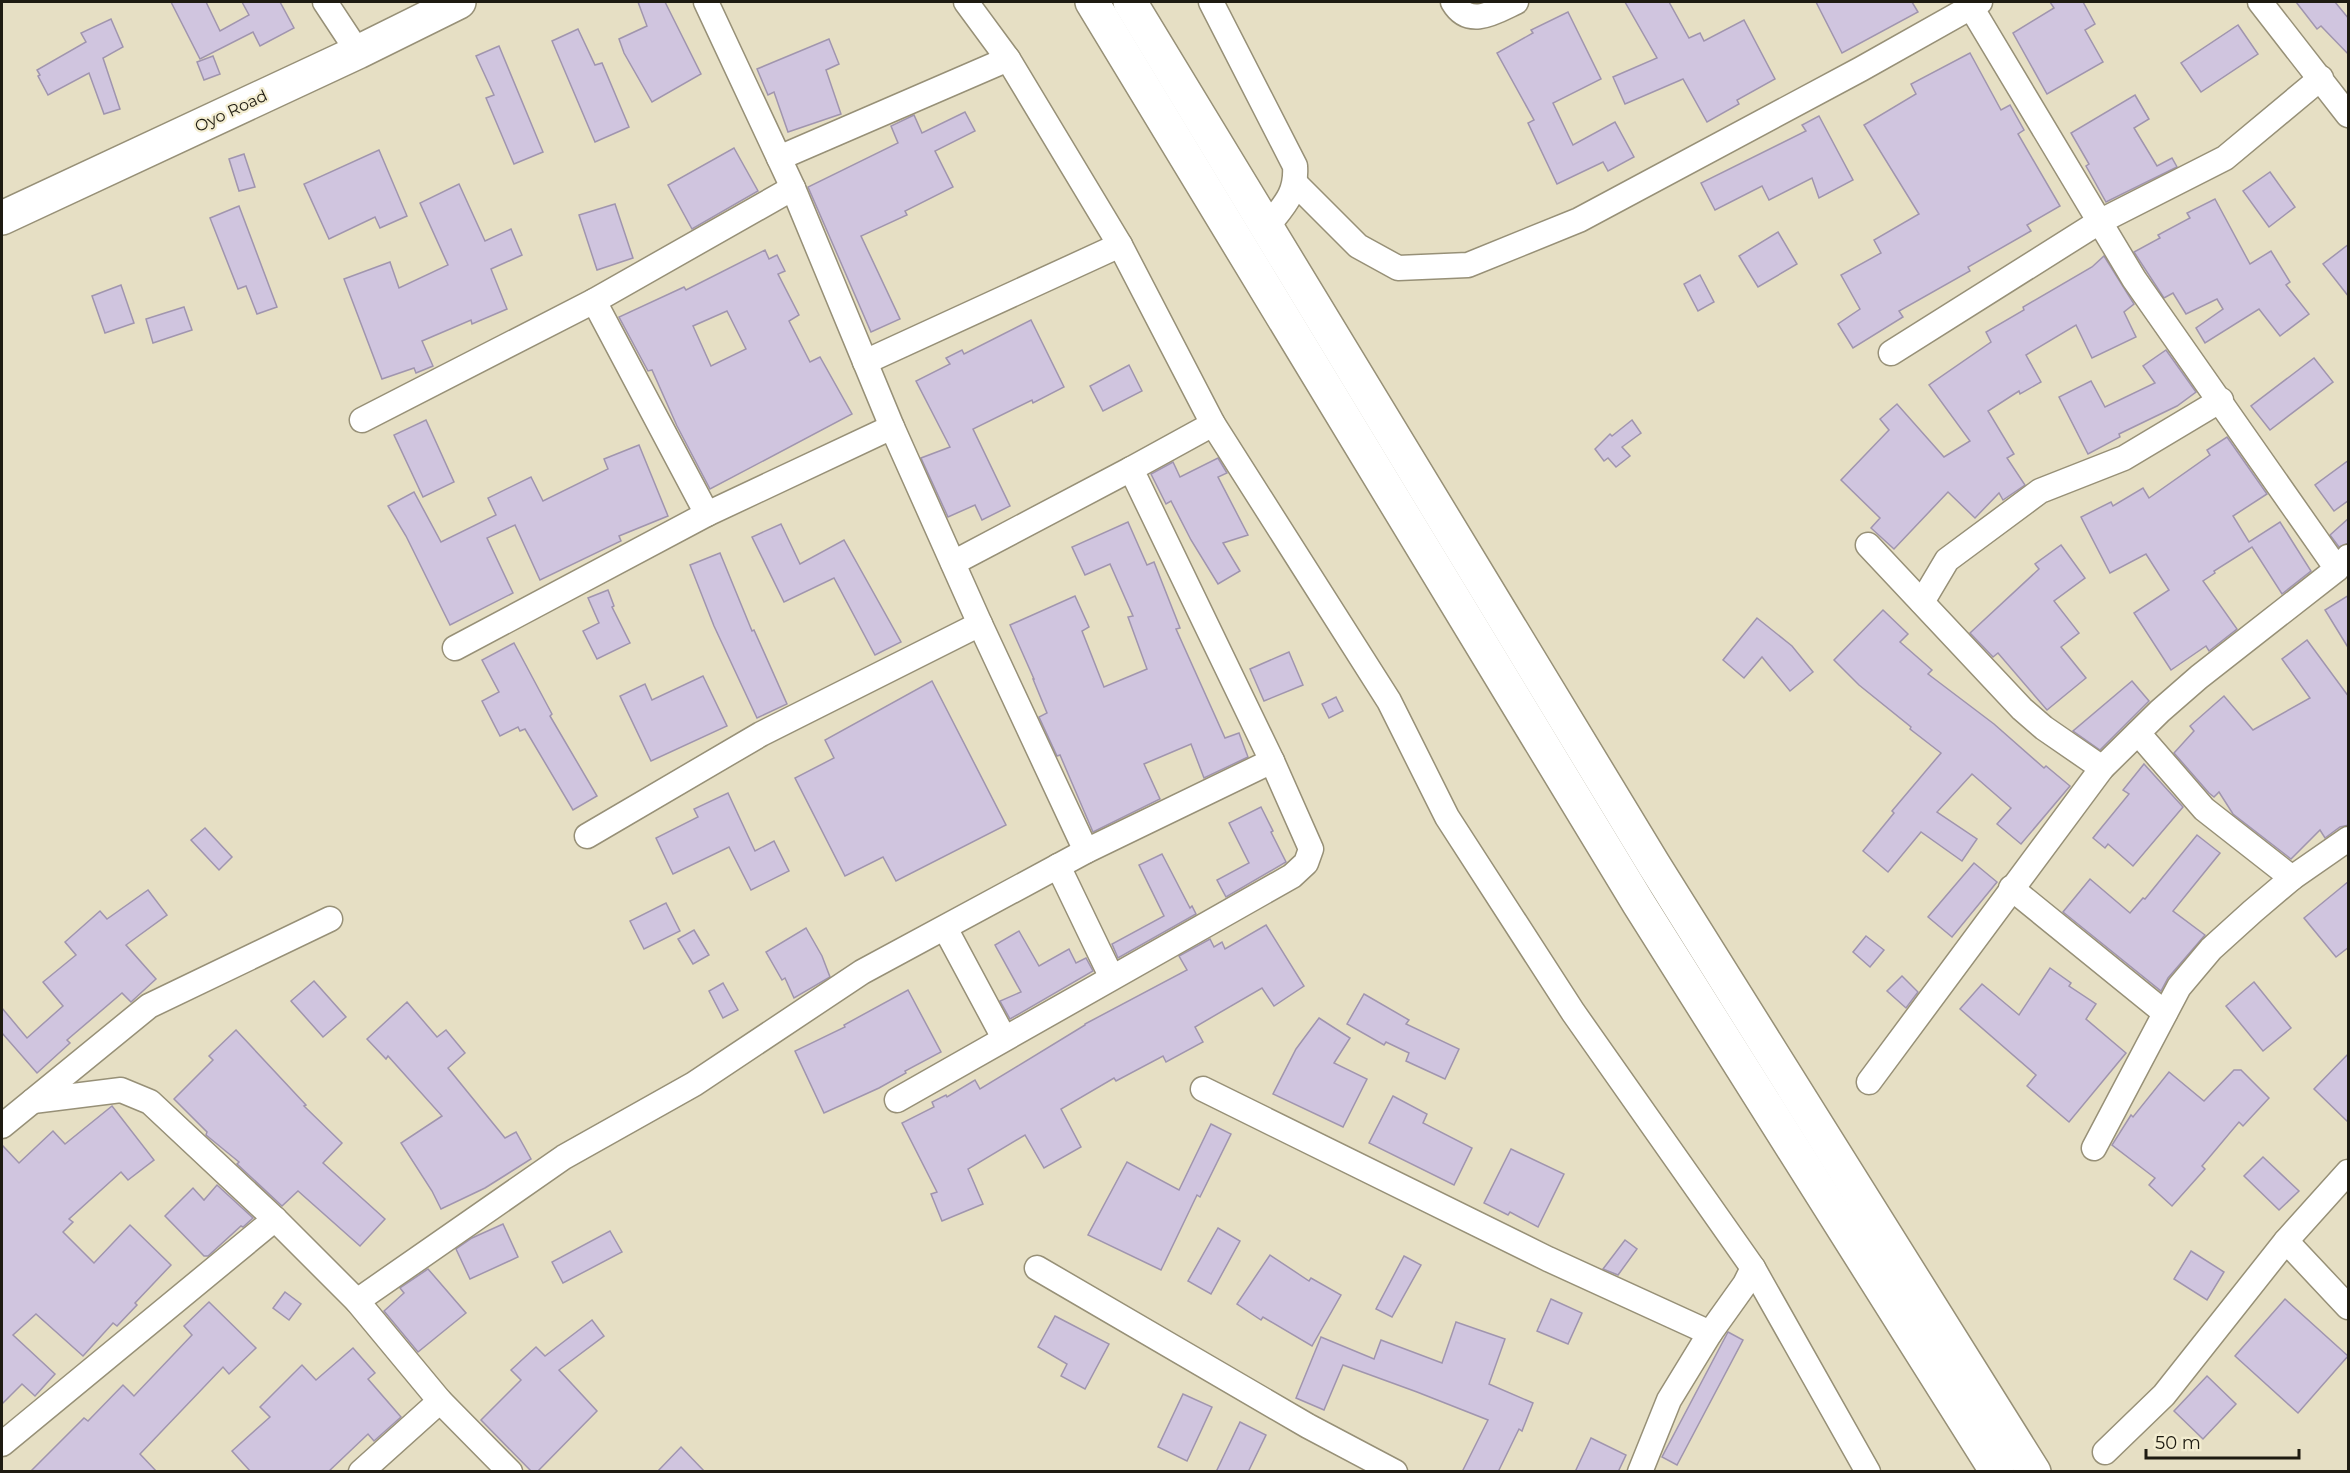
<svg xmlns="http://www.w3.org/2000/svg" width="2350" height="1473" font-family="Montserrat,sans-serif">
  <rect width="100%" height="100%" fill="#e6dfc4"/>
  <g fill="#d0c5df" stroke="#a095ae" stroke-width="1.5" fill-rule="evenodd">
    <path d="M 171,2 L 206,2 L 220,31 L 249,15 L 242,2 L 280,2 L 294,28 L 260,46 L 253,32 L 200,59 Z"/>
    <path d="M 638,2 L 665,2 L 701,74 L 652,102 L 624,53 L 619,39 L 647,26 Z"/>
    <path d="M 1625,2 L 1669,2 L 1689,38 L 1700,33 L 1704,41 L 1744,20 L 1775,79 L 1737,100 L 1739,104 L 1707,122 L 1683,79 L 1625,104 L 1613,77 L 1657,58 Z"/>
    <path d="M 1816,2 L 1912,2 L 1918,12 L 1842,53 Z"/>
    <path d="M 2050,2 L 2083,2 L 2095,24 L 2085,30 L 2103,62 L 2047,94 L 2013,33 L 2054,8 Z"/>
    <path d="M 2296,2 L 2335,2 L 2349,19 L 2349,55 L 2321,26 L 2317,29 Z"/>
    <path d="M 1568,12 L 1601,79 L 1553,103 L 1573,145 L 1615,122 L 1634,157 L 1608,171 L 1603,162 L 1557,184 L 1528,123 L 1534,120 L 1497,53 L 1533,33 L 1531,30 Z"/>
    <path d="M 111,19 L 123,47 L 103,58 L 120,109 L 104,114 L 89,73 L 48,95 L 38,76 L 40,75 L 37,70 L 86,42 L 81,33 Z"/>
    <path d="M 2238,25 L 2258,54 L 2201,92 L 2181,63 Z"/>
    <path d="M 578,29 L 595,65 L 602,63 L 629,127 L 595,142 L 552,41 Z"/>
    <path d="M 829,39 L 839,64 L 826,70 L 841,114 L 788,132 L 774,92 L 768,95 L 757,69 Z"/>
    <path d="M 499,46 L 543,152 L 514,164 L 486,98 L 494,95 L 476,56 Z"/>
    <path d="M 1970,53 L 2001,110 L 2010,105 L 2024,130 L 2018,134 L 2060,206 L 2027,225 L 2031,231 L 1968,267 L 1970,271 L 1899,311 L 1903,317 L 1853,348 L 1838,324 L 1860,309 L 1841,275 L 1881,253 L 1874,240 L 1919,214 L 1864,125 L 1916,94 L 1911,84 Z"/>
    <path d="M 213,56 L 220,74 L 204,80 L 197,62 Z"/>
    <path d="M 2135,95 L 2149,119 L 2134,128 L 2157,166 L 2172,158 L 2177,167 L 2106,202 L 2086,166 L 2089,164 L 2071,133 Z"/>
    <path d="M 965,112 L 975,131 L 935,151 L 953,187 L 905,211 L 907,215 L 861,236 L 900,319 L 871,332 L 808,187 L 898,143 L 891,126 L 914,115 L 922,133 Z"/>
    <path d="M 1819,116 L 1853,180 L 1819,198 L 1812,178 L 1769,200 L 1762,186 L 1715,210 L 1701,183 L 1806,131 L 1802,125 Z"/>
    <path d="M 734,148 L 758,191 L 692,229 L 668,185 Z"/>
    <path d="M 379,150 L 407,216 L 380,228 L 375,217 L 329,239 L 304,184 Z"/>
    <path d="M 244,154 L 255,187 L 239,191 L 229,159 Z"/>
    <path d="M 2270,172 L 2295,207 L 2269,227 L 2243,191 Z"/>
    <path d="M 459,184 L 485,241 L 511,229 L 522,255 L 491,269 L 507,309 L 472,324 L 471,320 L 422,341 L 433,366 L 416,373 L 414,368 L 382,379 L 344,279 L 390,262 L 399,288 L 448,265 L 420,203 Z"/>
    <path d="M 2215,199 L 2250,264 L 2271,251 L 2290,282 L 2286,285 L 2309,314 L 2280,336 L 2259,309 L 2205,343 L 2196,328 L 2223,309 L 2217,299 L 2186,314 L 2173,293 L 2164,298 L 2134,252 L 2160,238 L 2158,235 L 2190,218 L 2187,213 Z"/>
    <path d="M 615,204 L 633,258 L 597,270 L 579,215 Z"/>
    <path d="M 239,206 L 277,307 L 257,314 L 246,286 L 238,289 L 210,218 Z"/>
    <path d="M 1778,232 L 1797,264 L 1758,287 L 1739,256 Z"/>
    <path d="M 2349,244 L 2349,297 L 2323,264 Z"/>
    <path d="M 765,250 L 769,259 L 777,255 L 785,271 L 778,274 L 799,315 L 789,321 L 810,362 L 820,357 L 852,414 L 710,489 L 677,426 L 652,370 L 648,371 L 619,317 L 684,287 L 686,290 ZM 727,311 L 746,349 L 711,366 L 693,326 Z"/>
    <path d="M 2104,256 L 2134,304 L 2124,312 L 2136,337 L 2092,358 L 2076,325 L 2026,355 L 2041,382 L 2020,394 L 2019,391 L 1988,411 L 2014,454 L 2007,458 L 2025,485 L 2003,500 L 1999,493 L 1975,518 L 1948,492 L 1894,549 L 1871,528 L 1880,518 L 1841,480 L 1889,430 L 1880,419 L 1897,404 L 1944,457 L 1970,441 L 1929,385 L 1991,342 L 1986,332 L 2024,310 L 2023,307 L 2092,267 Z"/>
    <path d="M 1700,275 L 1714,302 L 1698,311 L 1684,284 Z"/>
    <path d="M 121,285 L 134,323 L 105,333 L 92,296 Z"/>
    <path d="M 184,307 L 192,330 L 153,343 L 146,319 Z"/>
    <path d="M 1031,320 L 1064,387 L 1033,403 L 1032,400 L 973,429 L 1010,506 L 982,520 L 975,505 L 948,517 L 921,458 L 950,447 L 916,381 L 950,364 L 946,358 L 962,350 L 964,354 Z"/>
    <path d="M 2166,350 L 2196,392 L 2177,406 L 2119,434 L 2120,437 L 2088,454 L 2059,397 L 2091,381 L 2105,407 L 2155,383 L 2143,366 Z"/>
    <path d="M 2314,358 L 2333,382 L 2270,430 L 2251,406 Z"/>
    <path d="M 1129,365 L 1142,391 L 1103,411 L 1090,386 Z"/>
    <path d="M 426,420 L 454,482 L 423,497 L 394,435 Z"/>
    <path d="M 1632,420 L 1641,433 L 1622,447 L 1630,456 L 1616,467 L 1608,458 L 1604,461 L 1595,449 L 1610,434 L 1612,436 Z"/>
    <path d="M 2227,437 L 2267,494 L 2233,516 L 2249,542 L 2280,522 L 2311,571 L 2282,594 L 2252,547 L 2214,571 L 2215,573 L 2203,581 L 2237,629 L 2209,651 L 2206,646 L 2171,670 L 2134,613 L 2169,590 L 2146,554 L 2110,573 L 2081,517 L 2111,502 L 2113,506 L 2143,488 L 2149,498 L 2210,455 L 2207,450 Z"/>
    <path d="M 639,445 L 668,516 L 619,536 L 621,541 L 540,580 L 515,525 L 487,538 L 513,593 L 450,625 L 406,536 L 388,506 L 414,492 L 441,542 L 496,515 L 488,498 L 531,477 L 543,501 L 608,469 L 604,459 Z"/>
    <path d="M 1218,458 L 1227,473 L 1218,477 L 1248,535 L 1223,543 L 1240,571 L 1218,584 L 1191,540 L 1171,501 L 1166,504 L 1151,474 L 1173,462 L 1180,477 Z"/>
    <path d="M 2349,460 L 2349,500 L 2334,511 L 2315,485 Z"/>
    <path d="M 2349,518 L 2349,543 L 2339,547 L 2330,535 Z"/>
    <path d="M 1128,522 L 1147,565 L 1154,562 L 1180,628 L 1176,629 L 1225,738 L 1239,733 L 1248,757 L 1204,778 L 1191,744 L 1144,764 L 1160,799 L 1093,832 L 1060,755 L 1057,756 L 1039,717 L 1047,713 L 1033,679 L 1034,679 L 1010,625 L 1075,596 L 1089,627 L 1082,631 L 1104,687 L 1147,669 L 1128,617 L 1133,616 L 1110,564 L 1085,575 L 1072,547 Z"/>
    <path d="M 781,524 L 800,564 L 844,540 L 901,642 L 875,655 L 834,578 L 784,602 L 752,537 Z"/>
    <path d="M 2061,545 L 2085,578 L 2054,601 L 2079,633 L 2061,647 L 2086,678 L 2047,710 L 1998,653 L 1993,657 L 1970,633 L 2039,569 L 2035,564 Z"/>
    <path d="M 720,553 L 752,631 L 754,630 L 787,704 L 757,718 L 714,626 L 690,565 Z"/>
    <path d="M 608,590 L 614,606 L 612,607 L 630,643 L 597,659 L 583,631 L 599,623 L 588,598 Z"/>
    <path d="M 2349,595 L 2349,649 L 2325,610 Z"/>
    <path d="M 1883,610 L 1908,634 L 1900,642 L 1932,670 L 1928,674 L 1994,724 L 2044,768 L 2046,766 L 2070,786 L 2021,844 L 1997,824 L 2011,808 L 1972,774 L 1937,812 L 1977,839 L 1962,861 L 1921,832 L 1888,872 L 1863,851 L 1894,813 L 1892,811 L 1941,753 L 1910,729 L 1911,727 L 1859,685 L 1834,660 Z"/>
    <path d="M 1757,618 L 1792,646 L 1813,672 L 1790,691 L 1762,657 L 1744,678 L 1723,660 Z"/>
    <path d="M 2307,640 L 2349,697 L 2349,825 L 2340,827 L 2325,838 L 2320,830 L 2291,859 L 2233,814 L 2219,792 L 2214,797 L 2209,793 L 2174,753 L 2194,731 L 2190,726 L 2224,696 L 2253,730 L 2310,698 L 2282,659 Z"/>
    <path d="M 514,643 L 552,714 L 550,716 L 597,796 L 573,810 L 525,729 L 520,731 L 518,727 L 500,736 L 482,701 L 499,692 L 482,660 Z"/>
    <path d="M 1289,652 L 1303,685 L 1264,701 L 1250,669 Z"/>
    <path d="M 703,676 L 727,726 L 651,761 L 620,696 L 645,684 L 652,700 Z"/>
    <path d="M 932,681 L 1006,825 L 896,881 L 883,857 L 845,876 L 795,778 L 834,758 L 825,740 Z"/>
    <path d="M 2132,681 L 2149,701 L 2100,750 L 2073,731 Z"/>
    <path d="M 1336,697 L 1343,711 L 1329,718 L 1322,704 Z"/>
    <path d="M 2144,764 L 2183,807 L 2133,866 L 2108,844 L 2105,848 L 2093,838 L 2129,794 L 2123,790 Z"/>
    <path d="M 728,793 L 755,851 L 774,841 L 789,871 L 751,890 L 729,847 L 673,874 L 656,838 L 698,817 L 694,809 Z"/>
    <path d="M 1261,807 L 1273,831 L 1271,832 L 1286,862 L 1226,897 L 1217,880 L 1249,863 L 1229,823 Z"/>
    <path d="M 205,828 L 232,857 L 219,870 L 191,840 Z"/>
    <path d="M 2197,835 L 2220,853 L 2173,911 L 2205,935 L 2168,978 L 2161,991 L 2063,912 L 2090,879 L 2130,913 L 2143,898 L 2145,899 Z"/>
    <path d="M 1162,854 L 1190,908 L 1192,906 L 1196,914 L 1118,958 L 1112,944 L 1164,916 L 1139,865 Z"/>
    <path d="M 1974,863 L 1997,882 L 1952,937 L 1928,917 Z"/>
    <path d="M 2349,881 L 2349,947 L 2336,957 L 2304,918 Z"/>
    <path d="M 148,890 L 167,915 L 126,945 L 156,979 L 131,1002 L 122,993 L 67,1040 L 70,1043 L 37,1073 L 2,1033 L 2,1008 L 27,1038 L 63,1006 L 43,982 L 76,955 L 65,942 L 100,911 L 107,919 Z"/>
    <path d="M 666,903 L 680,931 L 644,949 L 630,921 Z"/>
    <path d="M 1266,925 L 1304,986 L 1274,1006 L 1262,988 L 1195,1027 L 1203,1042 L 1166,1062 L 1163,1056 L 1116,1081 L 1114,1078 L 1061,1109 L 1081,1147 L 1044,1168 L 1025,1135 L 968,1169 L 983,1204 L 942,1221 L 931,1194 L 937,1192 L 902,1123 L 934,1107 L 932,1102 L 946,1095 L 947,1097 L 975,1080 L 980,1089 L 1085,1025 L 1085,1024 L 1187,970 L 1179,956 L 1210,939 L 1214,947 L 1222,942 L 1225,949 Z"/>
    <path d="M 806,928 L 822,956 L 830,977 L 794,998 L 785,978 L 782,980 L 766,952 Z"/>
    <path d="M 694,930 L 709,955 L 693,964 L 678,939 Z"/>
    <path d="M 1019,931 L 1039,966 L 1069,949 L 1076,963 L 1086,958 L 1093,971 L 1010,1019 L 1000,1001 L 1021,992 L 995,945 Z"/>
    <path d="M 1866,936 L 1884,950 L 1870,967 L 1853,952 Z"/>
    <path d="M 2050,968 L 2071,983 L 2069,986 L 2096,1004 L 2086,1019 L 2126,1053 L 2069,1122 L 2027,1086 L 2036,1075 L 1960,1009 L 1982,984 L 2019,1015 Z"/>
    <path d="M 1902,976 L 1918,992 L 1906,1008 L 1887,991 Z"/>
    <path d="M 314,981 L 346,1017 L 323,1037 L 291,1001 Z"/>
    <path d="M 2254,982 L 2291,1028 L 2263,1051 L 2226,1006 Z"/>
    <path d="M 723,983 L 738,1010 L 723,1018 L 709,991 Z"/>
    <path d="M 908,990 L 941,1052 L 905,1071 L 906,1073 L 879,1088 L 824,1113 L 795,1051 L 845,1027 L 844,1025 Z"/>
    <path d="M 1364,994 L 1409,1020 L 1406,1024 L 1459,1049 L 1445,1079 L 1406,1061 L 1409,1053 L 1386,1042 L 1384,1045 L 1347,1024 Z"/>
    <path d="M 407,1002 L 437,1037 L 446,1030 L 465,1053 L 448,1068 L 505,1138 L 516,1132 L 531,1159 L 485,1188 L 441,1209 L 432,1191 L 401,1143 L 442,1116 L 388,1056 L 386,1059 L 367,1039 Z"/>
    <path d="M 1319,1018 L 1350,1038 L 1334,1063 L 1367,1079 L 1343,1127 L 1273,1094 L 1296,1049 Z"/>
    <path d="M 236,1030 L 306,1105 L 304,1106 L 342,1143 L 323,1163 L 385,1219 L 360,1246 L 298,1191 L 282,1206 L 237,1164 L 239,1162 L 206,1135 L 207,1132 L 174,1099 L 213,1060 L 209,1056 Z"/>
    <path d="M 2349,1053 L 2349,1123 L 2314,1089 Z"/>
    <path d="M 2234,1070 L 2241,1070 L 2269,1098 L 2243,1126 L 2239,1122 L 2202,1166 L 2205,1169 L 2172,1206 L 2149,1185 L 2155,1178 L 2112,1145 L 2131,1115 L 2133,1117 L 2169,1072 L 2204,1101 Z"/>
    <path d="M 1393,1096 L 1427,1114 L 1423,1123 L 1472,1148 L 1454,1185 L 1369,1143 Z"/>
    <path d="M 112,1106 L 154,1160 L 128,1180 L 121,1172 L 69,1219 L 73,1222 L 63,1232 L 94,1263 L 130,1225 L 171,1265 L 135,1303 L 137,1305 L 117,1326 L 113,1323 L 83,1356 L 36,1314 L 13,1335 L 55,1374 L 35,1396 L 22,1384 L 2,1404 L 2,1145 L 19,1163 L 53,1131 L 65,1144 Z"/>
    <path d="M 1211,1124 L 1231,1134 L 1200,1197 L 1197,1195 L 1161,1270 L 1088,1235 L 1127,1162 L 1179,1190 Z"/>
    <path d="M 1511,1149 L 1564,1174 L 1538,1227 L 1510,1212 L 1508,1215 L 1484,1203 Z"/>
    <path d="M 2263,1157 L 2299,1191 L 2279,1210 L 2244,1176 Z"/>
    <path d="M 217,1185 L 253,1218 L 243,1227 L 241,1226 L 208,1256 L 204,1256 L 165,1216 L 193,1188 L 204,1200 Z"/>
    <path d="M 503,1224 L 518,1257 L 470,1279 L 456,1249 L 472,1238 Z"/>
    <path d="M 1218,1228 L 1240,1241 L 1211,1294 L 1188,1281 Z"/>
    <path d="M 610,1231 L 622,1252 L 563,1283 L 552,1262 Z"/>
    <path d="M 1625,1240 L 1637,1249 L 1618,1275 L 1603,1269 Z"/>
    <path d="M 2191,1251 L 2224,1272 L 2207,1300 L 2174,1279 Z"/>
    <path d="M 1270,1255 L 1309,1281 L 1311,1278 L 1341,1295 L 1312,1346 L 1263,1317 L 1261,1320 L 1237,1304 Z"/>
    <path d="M 1404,1256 L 1421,1265 L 1392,1317 L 1376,1309 Z"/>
    <path d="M 428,1269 L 466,1313 L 418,1352 L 384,1311 L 404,1293 L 400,1288 Z"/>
    <path d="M 285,1292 L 301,1304 L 289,1320 L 273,1308 Z"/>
    <path d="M 1551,1299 L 1582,1313 L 1568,1344 L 1537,1331 Z"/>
    <path d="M 2285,1299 L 2348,1356 L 2298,1413 L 2235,1356 Z"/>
    <path d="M 209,1302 L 256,1348 L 229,1374 L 223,1367 L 140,1454 L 157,1472 L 30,1472 L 84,1418 L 88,1421 L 123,1385 L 134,1396 L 192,1335 L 184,1326 Z"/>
    <path d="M 1055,1316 L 1109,1344 L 1085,1389 L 1061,1376 L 1067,1364 L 1038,1347 Z"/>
    <path d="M 592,1320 L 604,1336 L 559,1370 L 597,1411 L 537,1472 L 532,1472 L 481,1420 L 521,1380 L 511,1370 L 536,1347 L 545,1356 Z"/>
    <path d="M 1456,1322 L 1505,1339 L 1489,1384 L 1533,1403 L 1522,1431 L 1519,1429 L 1498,1472 L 1462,1472 L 1488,1420 L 1417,1392 L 1343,1365 L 1324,1410 L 1296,1398 L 1321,1337 L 1374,1359 L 1381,1340 L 1442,1363 Z"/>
    <path d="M 1728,1332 L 1743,1340 L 1677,1465 L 1662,1457 Z"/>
    <path d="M 353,1348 L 375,1373 L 368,1379 L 401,1417 L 374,1441 L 368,1434 L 328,1472 L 251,1472 L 232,1451 L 270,1417 L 260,1407 L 302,1365 L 316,1380 Z"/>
    <path d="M 2207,1376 L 2236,1404 L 2203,1439 L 2174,1411 Z"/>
    <path d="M 1183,1394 L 1212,1407 L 1187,1461 L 1158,1447 Z"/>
    <path d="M 1240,1422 L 1266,1435 L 1248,1472 L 1216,1472 Z"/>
    <path d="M 1591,1438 L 1626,1455 L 1618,1472 L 1575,1472 Z"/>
    <path d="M 681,1447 L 705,1472 L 657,1472 Z"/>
  </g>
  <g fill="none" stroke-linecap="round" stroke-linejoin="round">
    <defs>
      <g id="street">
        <path d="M 325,2 L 358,52"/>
        <path d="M 706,2 L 793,188 L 892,427 L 980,624 L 1086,851"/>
        <path d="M 966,2 L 1008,59 L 1120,245 L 1213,424 L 1389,701 L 1447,817 L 1573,1012 L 1753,1268 L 1868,1472"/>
        <path d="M 1211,2 L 1295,166 C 1297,194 1284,205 1267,227"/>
        <path d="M 1453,2 C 1469,29 1495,12 1516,2"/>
        <path d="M 2260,2 L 2348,115"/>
        <path d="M 1971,7 L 2134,279 L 2337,569"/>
        <path d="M 779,158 L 1008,59"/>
        <path d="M 1296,184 L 1358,246 L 1398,268 L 1468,265 L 1579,220 L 1861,69 L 1980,2"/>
        <path d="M 594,301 L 707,514"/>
        <path d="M 1891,353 L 2099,222 L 2225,158 L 2321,78"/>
        <path d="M 865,362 L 1120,245"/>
        <path d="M 362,420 L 594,301 L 793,188"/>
        <path d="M 1868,545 L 2022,709 L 2044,728 L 2102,768"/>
        <path d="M 953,563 L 1131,469"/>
        <path d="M 1922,602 L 1947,560 L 2040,491 L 2124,458 L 2221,400"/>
        <path d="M 455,648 L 707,514 L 892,427"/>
        <path d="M 2138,733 L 2204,809 L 2292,878"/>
        <path d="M 587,836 L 761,734 L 980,624"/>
        <path d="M 1058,866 L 1111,976"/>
        <path d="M 2011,888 L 2165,1013"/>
        <path d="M 945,928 L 1004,1038"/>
        <path d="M 1869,1082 L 2102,768 L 2160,711 L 2199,677 L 2337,569 L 2348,557"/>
        <path d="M 1203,1089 L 1548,1259 L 1710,1333"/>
        <path d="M 897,1100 L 1292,876 L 1306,863 L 1311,849 L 1272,761 L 1131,469 L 1213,424"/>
        <path d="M 33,1101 L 121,1090 L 150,1102 L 275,1219 L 357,1301 L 440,1401 L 510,1472"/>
        <path d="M 2,1126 L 149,1006 L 330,919"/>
        <path d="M 2094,1148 L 2179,987 L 2211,949 L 2253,911 L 2292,878 L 2348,839"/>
        <path d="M 2286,1241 L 2348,1307"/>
        <path d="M 1037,1268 L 1308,1426 L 1395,1472"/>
        <path d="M 357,1301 L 564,1157 L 694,1084 L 862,972 L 1086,851 L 1272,761"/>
        <path d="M 2,1444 L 275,1219"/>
        <path d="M 2105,1452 L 2164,1395 L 2286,1241 L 2348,1172"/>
        <path d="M 361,1472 L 440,1401"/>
        <path d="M 1640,1472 L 1669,1400 L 1710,1333 L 1745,1284 L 1753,1268"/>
      </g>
      <path id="secondary" d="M 2,218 L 358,52 L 459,2"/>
      <g id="highway">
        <path d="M 1092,2 L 1639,904 L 1997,1472"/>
        <path d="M 1130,2 L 1654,865 L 2034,1472"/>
      </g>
    </defs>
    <use href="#street" stroke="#979077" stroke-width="27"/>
    <use href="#secondary" stroke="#979077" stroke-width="36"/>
    <use href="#highway" stroke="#979077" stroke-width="36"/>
    <use href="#street" stroke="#fff" stroke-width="24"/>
    <use href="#secondary" stroke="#fff" stroke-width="33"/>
    <use href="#highway" stroke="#fff" stroke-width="33"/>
  </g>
  <g text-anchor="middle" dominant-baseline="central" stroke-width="4.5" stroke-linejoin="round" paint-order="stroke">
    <g font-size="16" fill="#1e1b11" stroke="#f3edd1">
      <text transform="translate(231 111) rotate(-25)">Oyo Road</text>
    </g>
  </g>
  <rect width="2350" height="1473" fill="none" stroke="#1e1b11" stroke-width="6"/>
  <path d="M2146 1449v9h153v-9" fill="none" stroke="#1e1b11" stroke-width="3"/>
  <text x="2155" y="1449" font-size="18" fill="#1e1b11" stroke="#f3edd1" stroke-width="4.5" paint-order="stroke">50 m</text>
</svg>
